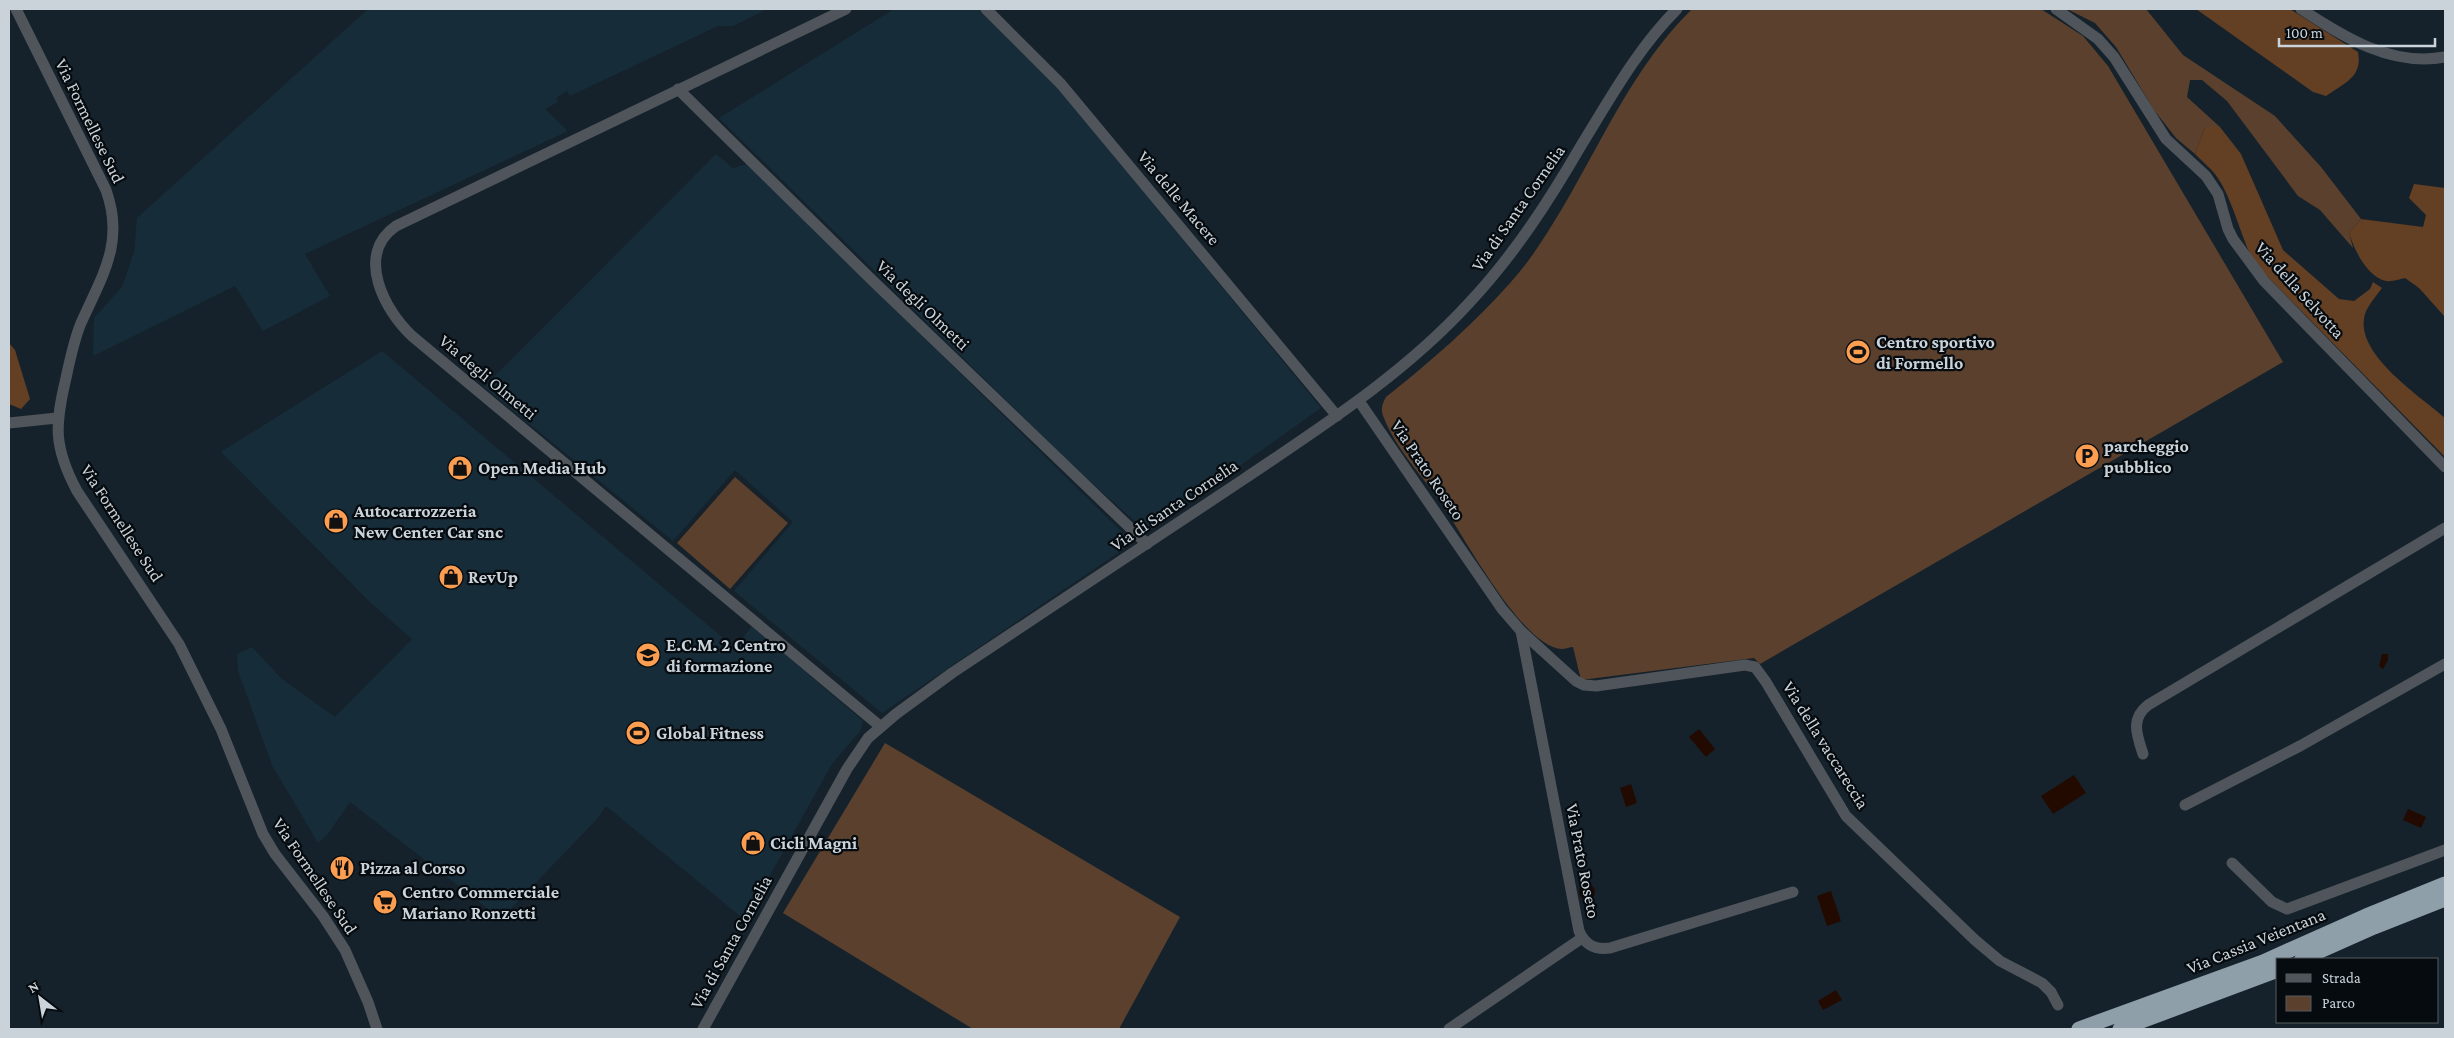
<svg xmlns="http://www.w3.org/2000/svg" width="2454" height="1038" font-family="'Crimson Pro',serif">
  <rect width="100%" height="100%" fill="#15222b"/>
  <g fill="#172c39">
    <path d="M 368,9 L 767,9 L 733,26 L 718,26 L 570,96 L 567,91 L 556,98 L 558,102 L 545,109 L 566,129 L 566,132 L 305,254 L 330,296 L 263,331 L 235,286 L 93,356 L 94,318 L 122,287 L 134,252 L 137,218 Z"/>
    <path d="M 894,9 L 981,9 L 1047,74 L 1321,408 L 1147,532 L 1074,467 L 719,118 Z"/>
    <path d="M 716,154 L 733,168 L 747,164 L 1127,537 L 1131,544 L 882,713 L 734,591 L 793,522 L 735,470 L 673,541 L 484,387 Z"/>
    <path d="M 382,351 L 735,648 L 752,626 L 863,721 L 861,730 L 832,764 L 745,920 L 606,806 L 597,819 L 501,919 L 350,802 L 327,835 L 318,843 L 272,765 L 238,671 L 237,654 L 252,647 L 282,679 L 335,717 L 412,639 L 372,604 L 221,452 Z"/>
  </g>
  <g fill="#5b412d">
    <path d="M 1692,9 L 2041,9 L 2083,36 L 2108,66 L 2283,362 L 1760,664 L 1754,658 L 1581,680 L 1573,647 C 1570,647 1565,649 1562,649 C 1522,648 1461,531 1440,501 C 1422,476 1395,447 1384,418 C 1380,410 1382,404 1386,397 C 1430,362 1474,324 1511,282 C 1531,260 1548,232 1563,207 C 1603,139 1635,65 1692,9 Z"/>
    <path d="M 2067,9 L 2146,9 L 2183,55 L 2275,116 L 2321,167 L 2361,219 L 2349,232 L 2353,248 L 2320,210 L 2298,196 L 2227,101 L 2202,80 L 2190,80 L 2187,97 L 2220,127 L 2205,127 L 2195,154 L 2176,138 L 2154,110 L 2116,47 L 2095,23 Z"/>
    <path d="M 735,477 L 788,523 L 730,589 L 677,543 Z"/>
    <path d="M 885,743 L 1180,917 L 1119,1029 L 973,1029 L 783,913 Z"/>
  </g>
  <g fill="#633f24">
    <path d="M 2196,9 L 2290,9 L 2358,52 C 2363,77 2344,83 2326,96 L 2313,92 Z"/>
    <path d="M 2205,127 L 2220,127 L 2241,154 L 2283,250 L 2339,299 L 2354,301 L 2370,289 L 2373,282 L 2382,288 C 2377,295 2368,305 2365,314 C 2353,353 2420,396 2445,418 L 2445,457 L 2255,264 C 2240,236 2233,198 2215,174 C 2209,167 2201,160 2195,154 Z"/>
    <path d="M 2414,184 L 2445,188 L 2445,317 L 2419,288 L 2405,278 C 2400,279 2391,282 2386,281 C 2367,277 2353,248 2349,232 L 2361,219 L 2423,227 L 2426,215 L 2409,198 Z"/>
    <path d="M 9,343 L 15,350 L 30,399 L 21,409 L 9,404 Z"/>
  </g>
  <g fill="#220a00">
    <path d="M 2382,654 L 2388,654 L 2388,660 L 2383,669 L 2379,666 Z"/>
    <path d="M 1699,729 L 1715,749 L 1706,757 L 1689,737 Z"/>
    <path d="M 2074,775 L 2086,793 L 2053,814 L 2041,796 Z"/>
    <path d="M 1631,784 L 1637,803 L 1626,807 L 1620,788 Z"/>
    <path d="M 2408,809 L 2426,817 L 2421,828 L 2403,820 Z"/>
    <circle cx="1587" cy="892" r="8"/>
    <path d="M 1831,891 L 1841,921 L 1827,926 L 1817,896 Z"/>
    <path d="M 1836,990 L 1842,1000 L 1823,1010 L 1818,1001 Z"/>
  </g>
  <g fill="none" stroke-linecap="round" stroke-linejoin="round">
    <g stroke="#4f555a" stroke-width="11">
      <path d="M 16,9 L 106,190 C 125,243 102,276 81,323 C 74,340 70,359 66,378 C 55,425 53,446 77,491 L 179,644 L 221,729 L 263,834 L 275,854 L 323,916 L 345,950 L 368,1002 L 377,1029"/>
      <path d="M 846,9 L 396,226 C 355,254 384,310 412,336 L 881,727"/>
      <path d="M 986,9 L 1061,84 L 1337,416"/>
      <path d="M 2056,9 L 2098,39 L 2114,57 L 2166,139 L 2206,176 L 2218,194 L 2228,229 L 2233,239 L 2264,281 L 2445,467"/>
      <path d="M 2301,9 C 2344,37 2391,67 2445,57"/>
      <path d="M 678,89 L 872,280 L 1147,544"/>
      <path d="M 1359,401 L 1502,609 L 1521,631 L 1576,681 L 1584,685 L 1596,686 L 1745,665 L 1755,667 L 1766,682 L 1846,816 L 1975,940 L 2000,961 L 2042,983 L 2051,992 L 2058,1005"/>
      <path d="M 9,423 L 57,418"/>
      <path d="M 1521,631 L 1579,931 C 1585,945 1595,950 1610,948 L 1793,892"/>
      <path d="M 2143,754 C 2137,735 2130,719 2148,705 L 2445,528"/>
      <path d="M 2185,805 L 2300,746 L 2445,664"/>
      <path d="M 2232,863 L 2272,902 L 2287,909 L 2445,850"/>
      <path d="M 703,1029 L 847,769 L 868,738 L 896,714 L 952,673 C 1049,608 1147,544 1244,479 C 1324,425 1404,374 1469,303 C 1514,255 1549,201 1582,144 C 1611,97 1638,48 1677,9"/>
      <path d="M 1449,1029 L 1582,938"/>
    </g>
    <g stroke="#8e9faa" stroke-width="15">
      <path d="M 2302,959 L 2374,927 L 2445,899"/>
      <path d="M 2079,1029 L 2263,962 L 2366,916 L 2445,884"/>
      <path d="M 2120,1029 L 2278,970"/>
    </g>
  </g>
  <defs>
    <symbol id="stadium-disc" viewBox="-11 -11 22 22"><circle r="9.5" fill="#fb9e51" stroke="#060b0f"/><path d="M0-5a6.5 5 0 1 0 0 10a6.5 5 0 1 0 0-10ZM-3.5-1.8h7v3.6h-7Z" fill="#111"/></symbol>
    <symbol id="parking-disc" viewBox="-11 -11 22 22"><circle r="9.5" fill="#fb9e51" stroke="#060b0f"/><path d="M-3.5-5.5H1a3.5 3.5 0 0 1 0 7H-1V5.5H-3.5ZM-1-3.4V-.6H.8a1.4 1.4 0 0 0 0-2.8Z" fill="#111"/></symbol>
    <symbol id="shop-disc" viewBox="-11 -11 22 22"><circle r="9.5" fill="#fb9e51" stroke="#060b0f"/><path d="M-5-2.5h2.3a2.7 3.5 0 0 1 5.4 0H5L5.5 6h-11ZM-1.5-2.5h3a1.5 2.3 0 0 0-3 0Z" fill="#111"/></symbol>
    <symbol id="school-disc" viewBox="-11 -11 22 22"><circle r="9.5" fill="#fb9e51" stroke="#060b0f"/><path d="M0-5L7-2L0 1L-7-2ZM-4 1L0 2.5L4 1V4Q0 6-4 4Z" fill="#111"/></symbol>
    <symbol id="restaurant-disc" viewBox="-11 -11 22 22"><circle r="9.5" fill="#fb9e51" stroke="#060b0f"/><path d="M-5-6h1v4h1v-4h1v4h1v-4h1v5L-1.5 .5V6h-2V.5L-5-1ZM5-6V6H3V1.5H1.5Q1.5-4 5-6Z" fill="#111"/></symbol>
    <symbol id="supermarket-disc" viewBox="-11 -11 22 22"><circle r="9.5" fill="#fb9e51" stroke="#060b0f"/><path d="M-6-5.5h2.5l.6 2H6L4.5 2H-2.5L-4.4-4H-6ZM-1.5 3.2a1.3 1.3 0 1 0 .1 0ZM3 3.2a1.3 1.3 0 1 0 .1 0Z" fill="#111"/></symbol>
  </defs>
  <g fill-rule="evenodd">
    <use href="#stadium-disc" x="1844" y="338" width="28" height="28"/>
    <use href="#parking-disc" x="2073" y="442" width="28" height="28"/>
    <use href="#shop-disc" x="446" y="454" width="28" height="28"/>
    <use href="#shop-disc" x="322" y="507" width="28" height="28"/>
    <use href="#shop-disc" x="437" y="563" width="28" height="28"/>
    <use href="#school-disc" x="634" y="641" width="28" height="28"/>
    <use href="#stadium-disc" x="624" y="719" width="28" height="28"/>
    <use href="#shop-disc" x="739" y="829" width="28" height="28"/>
    <use href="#restaurant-disc" x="328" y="854" width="28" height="28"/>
    <use href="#supermarket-disc" x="371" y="888" width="28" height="28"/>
  </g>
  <g text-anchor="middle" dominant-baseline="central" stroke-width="4.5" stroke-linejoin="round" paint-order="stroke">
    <g font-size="18" fill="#cad3d9" stroke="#060b0f">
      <text transform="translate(90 121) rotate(64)">Via Formellese Sud</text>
      <text transform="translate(1179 198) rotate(50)">Via delle Macere</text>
      <text transform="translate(1518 208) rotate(-55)">Via di Santa Cornelia</text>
      <text transform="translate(2300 290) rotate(48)">Via della Selvotta</text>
      <text transform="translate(923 305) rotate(44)">Via degli Olmetti</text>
      <text transform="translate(488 377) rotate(40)">Via degli Olmetti</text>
      <text transform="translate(1428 470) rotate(56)">Via Prato Roseto</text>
      <text transform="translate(1174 505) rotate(-34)">Via di Santa Cornelia</text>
      <text transform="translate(122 523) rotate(57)">Via Formellese Sud</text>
      <text transform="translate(1826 745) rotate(58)">Via della vaccareccia</text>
      <text transform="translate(1583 861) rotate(79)">Via Prato Roseto</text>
      <text transform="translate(315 876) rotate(56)">Via Formellese Sud</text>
      <text transform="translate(2256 941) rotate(-22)">Via Cassia Veientana</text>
      <text transform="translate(731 942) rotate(-61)">Via di Santa Cornelia</text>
    </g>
    <g font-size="18" font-weight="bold" fill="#cad3d9" stroke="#060b0f" text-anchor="start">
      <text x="1876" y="342">Centro sportivo<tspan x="1876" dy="21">di Formello</tspan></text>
      <text x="2104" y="446">parcheggio<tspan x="2104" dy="21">pubblico</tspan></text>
      <text x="478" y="468">Open Media Hub</text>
      <text x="354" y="511">Autocarrozzeria<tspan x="354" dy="21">New Center Car snc</tspan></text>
      <text x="468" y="577">RevUp</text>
      <text x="666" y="645">E.C.M. 2 Centro<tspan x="666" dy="21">di formazione</tspan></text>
      <text x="656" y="733">Global Fitness</text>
      <text x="770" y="843">Cicli Magni</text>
      <text x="360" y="868">Pizza al Corso</text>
      <text x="402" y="892">Centro Commerciale<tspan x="402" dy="21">Mariano Ronzetti</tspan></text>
    </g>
  </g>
  <rect width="2454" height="1038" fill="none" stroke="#cad3d9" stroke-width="20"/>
  <rect x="2276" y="958" width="162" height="65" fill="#060b0f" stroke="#545b60"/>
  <rect x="2286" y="974" width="25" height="8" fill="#4f555a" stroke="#545b60"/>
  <text x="2322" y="983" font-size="15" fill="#cad3d9">Strada</text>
  <rect x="2286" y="996" width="25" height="15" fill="#5b412d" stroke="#545b60"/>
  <text x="2322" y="1008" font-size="15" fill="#cad3d9">Parco</text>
  <g transform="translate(40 998) rotate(329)" stroke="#060b0f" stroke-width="4" paint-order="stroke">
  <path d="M0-4L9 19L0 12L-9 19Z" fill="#cad3d9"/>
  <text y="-8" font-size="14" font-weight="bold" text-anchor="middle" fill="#cad3d9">N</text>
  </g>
  <path d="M2279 38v8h156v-8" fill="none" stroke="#cad3d9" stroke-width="2.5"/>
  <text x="2286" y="38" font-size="15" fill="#cad3d9" stroke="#060b0f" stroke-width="4" paint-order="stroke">100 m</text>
</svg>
